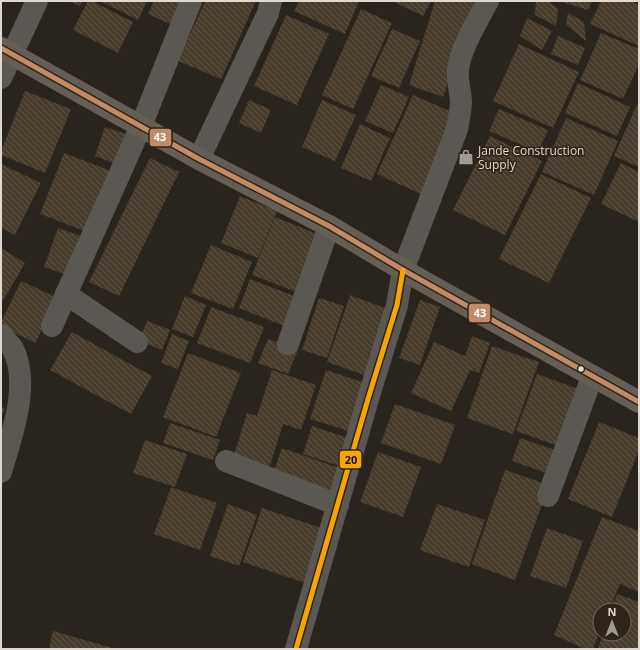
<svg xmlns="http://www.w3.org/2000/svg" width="640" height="650" font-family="'Open Sans',sans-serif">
  <defs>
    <pattern id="building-back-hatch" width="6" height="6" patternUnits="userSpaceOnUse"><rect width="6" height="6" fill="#473c2c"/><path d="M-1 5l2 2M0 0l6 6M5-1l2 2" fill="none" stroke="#61584a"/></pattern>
  </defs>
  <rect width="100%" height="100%" fill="#29241e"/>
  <g fill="url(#building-back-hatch)">
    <path d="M 68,1 L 82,1 L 80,6 Z"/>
    <path d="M 88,1 L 92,1 L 133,22 L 118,53 L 73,30 Z"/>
    <path d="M 100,1 L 147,1 L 138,20 Z"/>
    <path d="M 154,1 L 189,1 L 177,27 L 148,14 Z"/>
    <path d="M 205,1 L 256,1 L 221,79 L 178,61 Z"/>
    <path d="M 299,1 L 359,1 L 345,34 L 294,11 Z"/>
    <path d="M 392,1 L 431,1 L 423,16 Z"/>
    <path d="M 435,1 L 477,1 L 443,97 L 409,85 Z"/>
    <path d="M 536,1 L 548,1 L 558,9 L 556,26 L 535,15 Z"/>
    <path d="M 563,1 L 592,1 L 588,10 L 562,2 Z"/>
    <path d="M 601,1 L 631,1 L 639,5 L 639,46 L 590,24 Z"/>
    <path d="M 361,9 L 392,23 L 353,109 L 322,95 Z"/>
    <path d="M 568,13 L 584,22 L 586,41 L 566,25 Z"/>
    <path d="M 286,15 L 329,34 L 297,105 L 254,86 Z"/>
    <path d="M 527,18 L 552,31 L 542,50 L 520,36 Z"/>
    <path d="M 392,29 L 420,41 L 399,88 L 371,76 Z"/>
    <path d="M 601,33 L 639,49 L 639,64 L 623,99 L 580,80 Z"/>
    <path d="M 558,36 L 585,48 L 578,65 L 551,54 Z"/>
    <path d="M 519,44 L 579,72 L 553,128 L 493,101 Z"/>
    <path d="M 578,83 L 630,107 L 617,136 L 565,113 Z"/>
    <path d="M 381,85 L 409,97 L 393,133 L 365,121 Z"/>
    <path d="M 25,91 L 71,109 L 45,173 L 1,155 L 1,151 Z"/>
    <path d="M 413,95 L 459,115 L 423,195 L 377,174 Z"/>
    <path d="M 249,100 L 271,110 L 261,133 L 239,123 Z"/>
    <path d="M 322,100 L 356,115 L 335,161 L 302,147 Z"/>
    <path d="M 639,100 L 639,167 L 614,156 Z"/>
    <path d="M 499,109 L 548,130 L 538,152 L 489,131 Z"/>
    <path d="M 566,118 L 618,141 L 594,195 L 542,172 Z"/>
    <path d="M 360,124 L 390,138 L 371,181 L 341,168 Z"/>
    <path d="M 105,127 L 129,135 L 119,165 L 95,156 Z"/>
    <path d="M 490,136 L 542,161 L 505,235 L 453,210 Z"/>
    <path d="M 64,153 L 114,172 L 90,233 L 40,214 Z"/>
    <path d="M 150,158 L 179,172 L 119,296 L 89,282 Z"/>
    <path d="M 621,163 L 639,172 L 639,222 L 601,204 Z"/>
    <path d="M 1,164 L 41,183 L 15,235 L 1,228 Z"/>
    <path d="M 541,174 L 591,198 L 549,283 L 499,259 Z"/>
    <path d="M 240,196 L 277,211 L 258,258 L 221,243 Z"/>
    <path d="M 275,217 L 322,236 L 299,293 L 252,275 Z"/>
    <path d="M 58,228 L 83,237 L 70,276 L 44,267 Z"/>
    <path d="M 211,245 L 252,262 L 233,309 L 191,293 Z"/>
    <path d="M 1,248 L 25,263 L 1,304 Z"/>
    <path d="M 250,279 L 299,298 L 287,327 L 239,308 Z"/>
    <path d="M 21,281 L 58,298 L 35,343 L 1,326 L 1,322 Z"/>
    <path d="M 350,295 L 393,311 L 370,377 L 327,362 Z"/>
    <path d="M 185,296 L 206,305 L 193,337 L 172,329 Z"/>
    <path d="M 319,298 L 344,306 L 327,358 L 302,350 Z"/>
    <path d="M 420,300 L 440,307 L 420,365 L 399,358 Z"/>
    <path d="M 211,307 L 264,327 L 250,363 L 197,343 Z"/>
    <path d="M 147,321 L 170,330 L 162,350 L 139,341 Z"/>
    <path d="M 72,332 L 152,376 L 131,414 L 50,370 Z"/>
    <path d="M 172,334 L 189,341 L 178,369 L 161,363 Z"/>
    <path d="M 472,336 L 490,343 L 479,373 L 470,370 L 451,411 L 411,393 L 434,342 L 465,356 Z"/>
    <path d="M 268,339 L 298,350 L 288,374 L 258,363 Z"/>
    <path d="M 492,346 L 539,362 L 513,434 L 467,418 Z"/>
    <path d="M 188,353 L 241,373 L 216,437 L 163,417 Z"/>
    <path d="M 272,370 L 316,385 L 301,430 L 283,424 L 269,469 L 233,458 L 247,413 L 257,416 Z"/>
    <path d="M 326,370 L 371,385 L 355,433 L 310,419 Z"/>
    <path d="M 537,374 L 581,390 L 561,447 L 516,431 Z"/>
    <path d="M 395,404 L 455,425 L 441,464 L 381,443 Z"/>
    <path d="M 1,407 L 5,408 L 1,419 Z"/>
    <path d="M 599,422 L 639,438 L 639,450 L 612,517 L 568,499 Z"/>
    <path d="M 170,423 L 220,440 L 213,460 L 163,443 Z"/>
    <path d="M 312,426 L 354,440 L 345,468 L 303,454 Z"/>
    <path d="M 520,438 L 558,451 L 550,474 L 512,461 Z"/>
    <path d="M 145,440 L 187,454 L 175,487 L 133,473 Z"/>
    <path d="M 282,448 L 342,469 L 332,498 L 272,477 Z"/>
    <path d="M 378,452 L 421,467 L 403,517 L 360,502 Z"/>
    <path d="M 505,470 L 549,485 L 515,580 L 472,564 Z"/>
    <path d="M 171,487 L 217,503 L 200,550 L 154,534 Z"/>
    <path d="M 228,504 L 257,515 L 239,566 L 210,556 Z"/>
    <path d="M 437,504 L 485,520 L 469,567 L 420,550 Z"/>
    <path d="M 262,508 L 330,531 L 311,585 L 243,562 Z"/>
    <path d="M 602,517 L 639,531 L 639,592 L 620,584 L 609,610 L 600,610 L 600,631 L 593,649 L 585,649 L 554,635 Z"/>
    <path d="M 547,528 L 583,541 L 566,588 L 530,576 Z"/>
    <path d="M 617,594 L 639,602 L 639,649 L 598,649 L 603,634 L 624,634 L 624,610 L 611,610 Z"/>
    <path d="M 53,631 L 116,649 L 49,649 Z"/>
  </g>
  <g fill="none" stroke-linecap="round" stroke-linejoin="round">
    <g stroke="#5b5752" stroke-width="22">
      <path d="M 1,78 L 37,1"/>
      <path d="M 199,159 L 268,13 L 271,1"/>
      <path d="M 66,294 L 137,342"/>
      <path d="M 52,326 L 141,126 L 191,1"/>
      <path d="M 1,335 C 5,339 10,344 13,349 C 31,385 11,437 1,472"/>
      <path d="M 288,344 L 329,226"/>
      <path d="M 226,461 L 338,505"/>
      <path d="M 548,496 L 592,377"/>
      <path d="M 296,649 L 368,399 L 397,305 L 403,270 L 457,129 C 459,119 461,110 461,101 C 460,90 457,80 458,70 C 460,49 478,20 488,1"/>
    </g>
    <path stroke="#655e54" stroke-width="22" d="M 1,48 L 199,159 L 329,226 L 403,270 L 639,402"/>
    <defs>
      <path id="bus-1" d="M 1,48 L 199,159 L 329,226 L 403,270 L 639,402"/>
      <path id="bus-2" d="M 296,649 L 368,399 L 397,305 L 403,270"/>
    </defs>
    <use href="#bus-1" stroke="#2e2419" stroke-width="8"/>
    <use href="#bus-2" stroke="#2e2419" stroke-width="8"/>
    <use href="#bus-1" stroke="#c18c65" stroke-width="5"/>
    <use href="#bus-2" stroke="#f7a600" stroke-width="5"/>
  </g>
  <defs>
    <symbol id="shop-bare" viewBox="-9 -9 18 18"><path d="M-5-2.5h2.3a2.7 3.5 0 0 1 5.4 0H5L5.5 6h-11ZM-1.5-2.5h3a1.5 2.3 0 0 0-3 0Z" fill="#9f9a92" stroke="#2e2419" stroke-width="2.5" paint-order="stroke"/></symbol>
  </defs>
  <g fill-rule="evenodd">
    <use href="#shop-bare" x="455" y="146" width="22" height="22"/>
  </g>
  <circle fill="#dfd9d1" stroke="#2e2419" stroke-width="1.5" cx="581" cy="369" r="3.5"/>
  <g text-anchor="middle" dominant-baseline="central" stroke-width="3" stroke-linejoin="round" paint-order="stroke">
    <g font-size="12" fill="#dfd9d1" stroke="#2e2419" text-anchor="start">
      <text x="478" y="150">Jande Construction<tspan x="478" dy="14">Supply</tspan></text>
    </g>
  </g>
  <g stroke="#2e2419" stroke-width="1.5">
    <rect x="149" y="128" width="23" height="19" rx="4" fill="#c18c65"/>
    <rect x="468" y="303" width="23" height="20" rx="4" fill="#c18c65"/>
    <rect x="339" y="450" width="23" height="19" rx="4" fill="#f7a600"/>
  </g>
  <g font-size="11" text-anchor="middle" font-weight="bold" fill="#fff">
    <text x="160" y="141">43</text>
    <text x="480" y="317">43</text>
  </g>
  <g font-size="11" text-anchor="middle" font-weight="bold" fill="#111">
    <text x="351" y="464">20</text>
  </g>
  <rect width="640" height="650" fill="none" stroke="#dfd9d1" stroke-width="4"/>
  <g transform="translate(612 622)"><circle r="19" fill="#2e2419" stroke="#756c63"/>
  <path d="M0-3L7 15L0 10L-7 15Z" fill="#9f9a92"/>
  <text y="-6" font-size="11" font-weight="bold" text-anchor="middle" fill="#dfd9d1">N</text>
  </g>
</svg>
